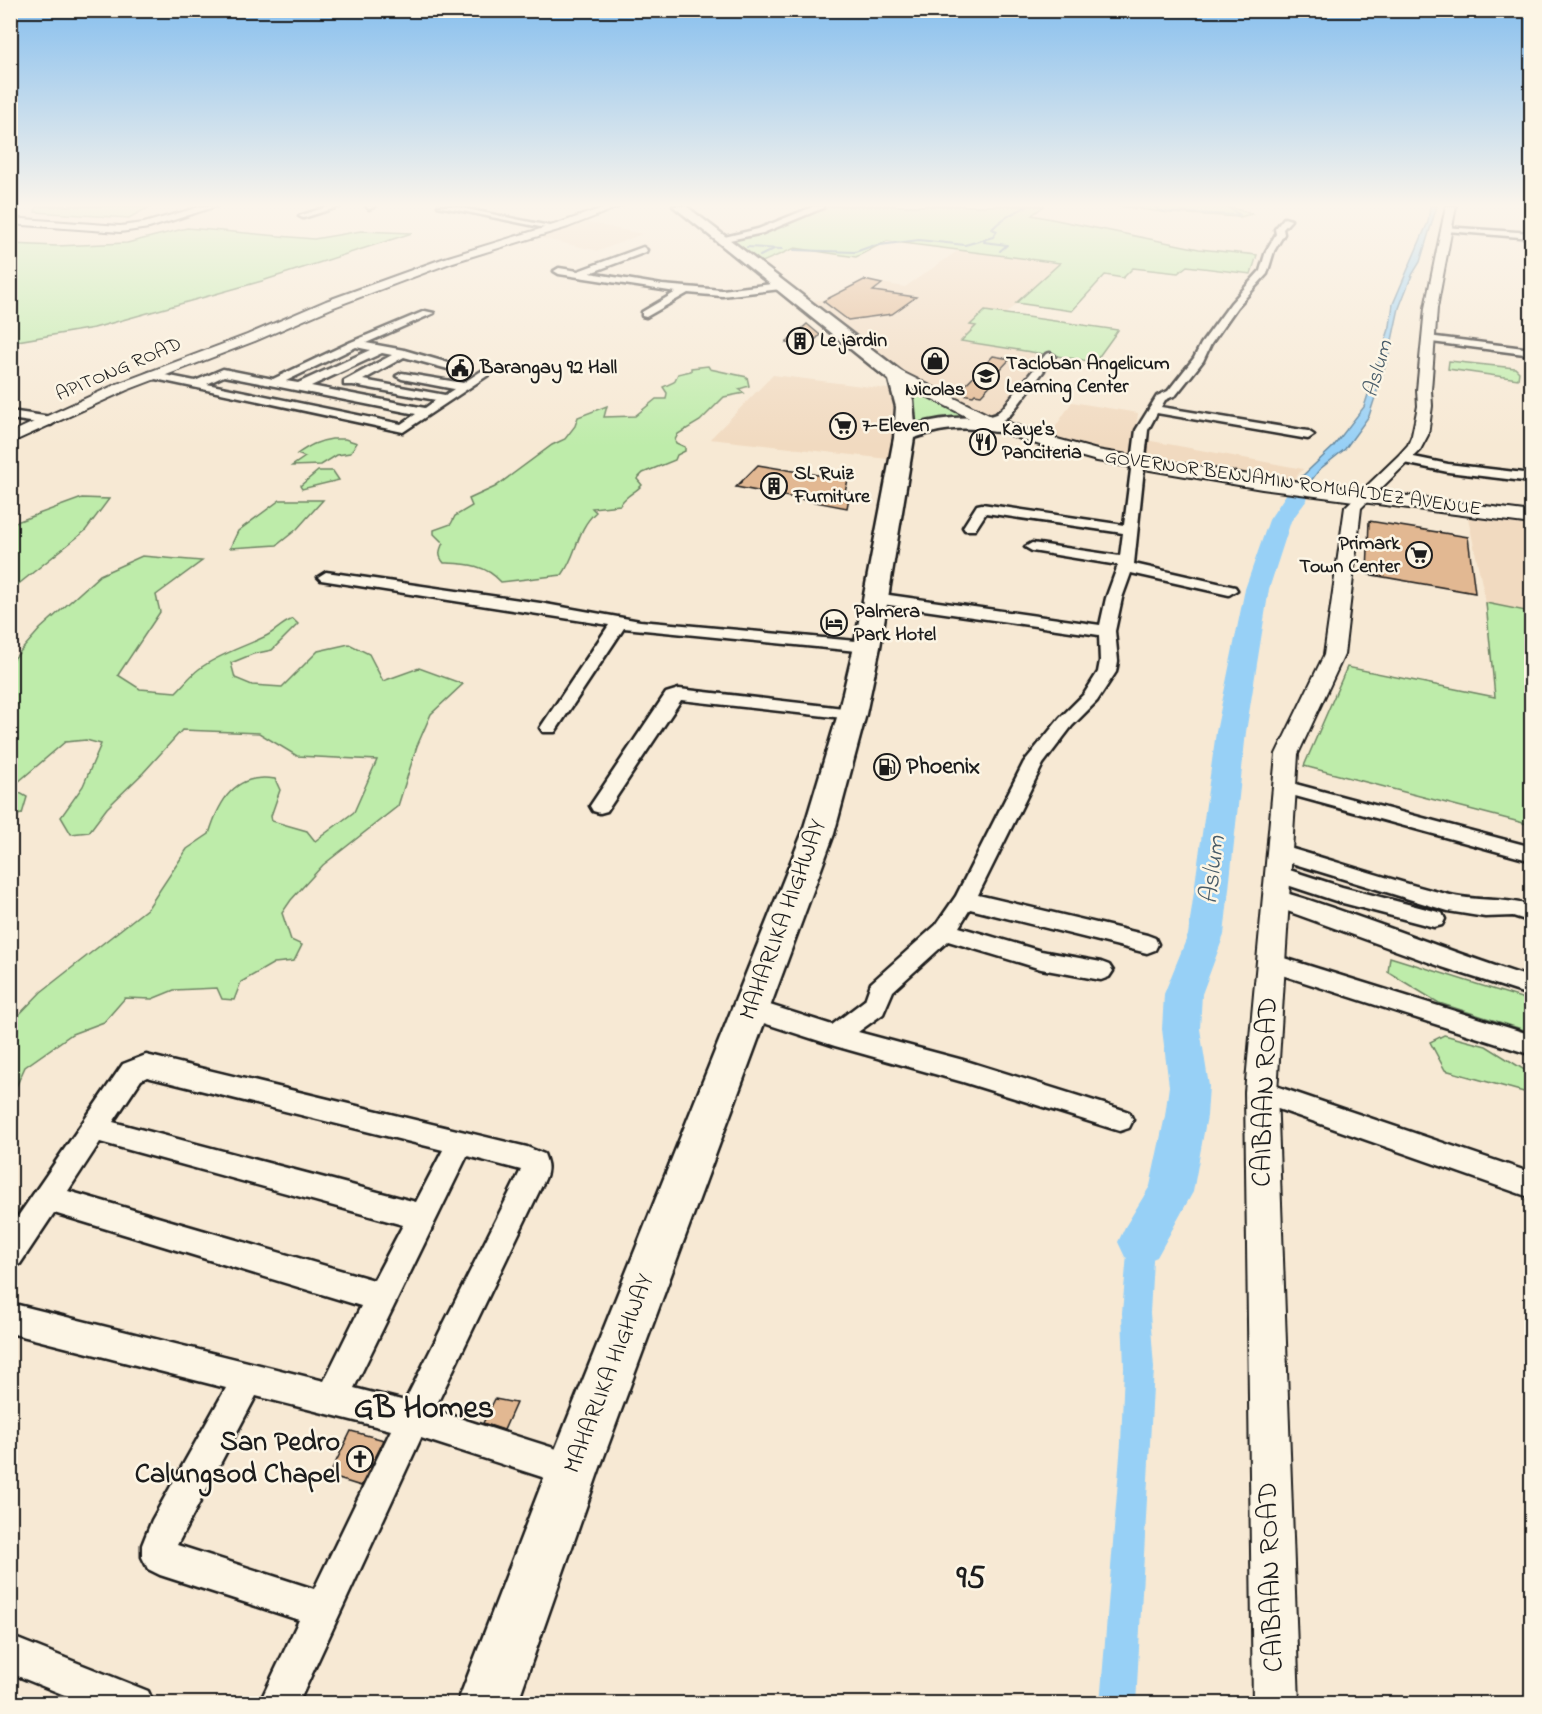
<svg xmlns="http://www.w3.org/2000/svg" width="1542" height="1714" font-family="'Indie Flower',sans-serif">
  <rect width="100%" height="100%" fill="#f7e9d4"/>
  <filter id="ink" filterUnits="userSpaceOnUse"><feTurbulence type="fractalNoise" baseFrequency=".0167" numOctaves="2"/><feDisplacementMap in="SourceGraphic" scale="12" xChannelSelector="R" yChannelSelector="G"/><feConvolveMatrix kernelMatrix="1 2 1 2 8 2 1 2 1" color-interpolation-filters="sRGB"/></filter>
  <g filter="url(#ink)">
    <g fill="#f1dac0">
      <path d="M 580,221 L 642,234 L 599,251 L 531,236 Z"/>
      <path d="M 959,250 L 1061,264 L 1005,314 L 985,311 L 971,325 L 976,326 L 962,341 L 1046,354 L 993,419 L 912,377 L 809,301 L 822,300 L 863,280 L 905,287 Z"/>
      <path d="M 773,375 L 895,390 L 898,420 L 888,459 L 710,439 Z"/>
      <path d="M 1072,402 L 1138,413 L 1133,455 L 1118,455 L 1048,438 Z"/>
      <path d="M 1146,440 L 1303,469 L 1291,483 L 1143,461 Z"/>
      <path d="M 1468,518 L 1531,526 L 1531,612 L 1486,603 Z"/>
    </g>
    <g fill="#beecaa" stroke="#6d8463" stroke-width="1.5">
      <path d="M 37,206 L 151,206 L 129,218 L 35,212 Z"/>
      <path d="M 827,206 L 1044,206 L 1032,215 L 1199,249 L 1257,255 L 1251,274 L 1187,266 L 1178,273 L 1133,268 L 1123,278 L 1105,275 L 1072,311 L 1016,303 L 1060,263 L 887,241 L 856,257 L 795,248 L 760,263 L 731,239 L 748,236 L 828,207 Z"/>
      <path d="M 1118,206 L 1227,206 L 1252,214 L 1240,217 L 1170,213 Z"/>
      <path d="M 187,228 L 314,239 L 361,231 L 412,233 L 262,281 L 94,328 L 11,342 L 11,244 L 57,246 L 127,243 Z"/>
      <path d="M 985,311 L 1118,330 L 1095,362 L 961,341 L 976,326 L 970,325 Z"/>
      <path d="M 1449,361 L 1515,368 L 1519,372 L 1518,379 L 1448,369 Z"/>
      <path d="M 708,366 L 710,369 L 747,377 L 749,386 L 739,389 L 744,393 L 724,397 L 700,421 L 678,434 L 675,440 L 676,443 L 685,447 L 685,451 L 677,455 L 675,460 L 643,473 L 637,479 L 642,485 C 635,493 626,495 620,505 L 592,508 L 596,512 C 576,530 578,553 562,575 L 501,582 C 485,564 467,564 444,563 C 438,556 439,551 443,543 L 434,534 L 434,530 L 451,524 L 455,516 L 472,506 L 469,499 L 495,487 L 552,445 L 565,439 L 575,426 L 578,417 L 607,406 L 604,417 L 635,416 L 656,399 L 666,399 L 667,393 L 663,387 L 674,382 L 678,374 L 691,371 L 691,368 Z"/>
      <path d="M 908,387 L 971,419 L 937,419 L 914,426 Z"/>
      <path d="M 332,439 L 345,439 L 357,443 L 350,453 L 337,455 L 321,465 L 292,466 L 305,457 L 297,454 C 309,446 317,441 332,439 Z"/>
      <path d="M 318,471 L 333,471 L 339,480 L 302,489 L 300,486 Z"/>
      <path d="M 82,498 L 109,499 L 85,531 L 11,590 L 11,524 Z"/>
      <path d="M 280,500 L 323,500 L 297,529 L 277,545 L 230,548 L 238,531 Z"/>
      <path d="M 142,556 L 202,561 L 156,595 L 160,612 L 118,675 L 140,689 L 176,692 C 184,684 191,675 199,669 C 219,654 244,647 266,636 C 276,631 282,623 293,619 L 298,624 L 272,650 L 253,654 L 231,663 L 235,678 L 252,685 L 282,687 L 318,651 L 349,644 L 369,654 L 383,681 L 419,668 L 463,684 L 431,714 L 417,746 L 398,806 L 323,865 L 291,900 L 282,913 L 291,940 L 302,945 L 294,961 L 274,963 L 241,982 L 234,1000 L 222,999 L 217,988 L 174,990 L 152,999 L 125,998 L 104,1022 L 72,1034 L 25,1067 L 11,1098 L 11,1023 L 41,992 L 148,908 L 187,849 L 209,834 C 219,801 235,772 275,779 L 280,790 L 271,816 L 272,821 L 307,831 L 315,841 L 354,812 L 377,760 L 297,756 L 259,733 L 182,730 L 143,773 L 107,808 L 89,832 L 71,834 L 61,817 L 83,786 L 101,744 L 86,740 L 65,742 L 11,788 L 27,797 L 22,814 L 11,816 L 11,662 L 40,629 L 100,575 Z"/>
      <path d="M 1486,603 L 1531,612 L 1531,825 L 1304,766 L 1347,667 L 1495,697 Z"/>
      <path d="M 1390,957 L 1531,1001 L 1531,1032 L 1439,1003 L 1388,972 Z"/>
      <path d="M 1444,1035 L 1486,1046 L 1531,1074 L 1531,1094 L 1445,1070 L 1430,1042 Z"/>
    </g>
    <path fill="#97d0f6" stroke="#66889f" stroke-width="1.5" d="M 1430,206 L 1437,206 L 1420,262 L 1412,275 L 1399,308 L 1389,354 L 1369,416 L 1345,449 L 1320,469 L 1307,486 L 1295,483 L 1333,447 L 1364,407 L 1390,326 L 1393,304 L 1428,222 Z"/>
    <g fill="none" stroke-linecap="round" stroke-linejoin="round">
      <g stroke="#66889f" stroke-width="2">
        <path d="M 1155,206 L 1158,210 L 1167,212 L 1240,215 L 1229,208 L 1232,206"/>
        <path d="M 985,240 L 984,242 L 1007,245 L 1000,251"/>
        <path d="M 747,247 L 782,249"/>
        <path d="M 794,250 L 855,252 L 872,246 L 919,240 L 965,245 L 993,237 L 997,231 L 992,229 C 1002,218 1014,212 1028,206"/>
        <path d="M 760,256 L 774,249"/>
      </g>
      <path fill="#97d0f6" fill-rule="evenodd" d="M 1141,1229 L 1150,1233 L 1154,1242 L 1150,1313 L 1154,1368 L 1136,1704 L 1100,1704 L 1121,1443 L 1124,1368 L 1122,1313 L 1128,1242 L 1132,1233 Z"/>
      <path fill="#97d0f6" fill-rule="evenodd" d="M 1297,489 L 1305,490 L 1308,495 L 1307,500 L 1291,521 L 1269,589 L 1246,732 L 1224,935 L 1202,994 L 1200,1029 L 1209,1086 L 1207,1116 L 1193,1192 L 1157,1257 L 1141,1264 L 1125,1257 L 1118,1242 L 1125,1227 L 1150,1186 L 1165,1116 L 1169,1086 L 1162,1029 L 1164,994 L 1188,935 L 1216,732 L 1245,589 L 1269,520 L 1289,490 Z"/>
    </g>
    <g fill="#e2b892" stroke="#1c1c1c" stroke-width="1.5">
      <path d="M 864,280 L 882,284 L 873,291 L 916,297 L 892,314 L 848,320 L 823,301 Z"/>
      <path d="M 807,324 L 820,335 L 809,346 L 786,343 Z"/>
      <path d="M 993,356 L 1010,359 L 996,374 L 1000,375 L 981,395 L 975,394 L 973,396 L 957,393 Z"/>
      <path d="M 758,465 L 848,480 L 845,492 L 850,493 L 847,508 L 736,487 Z"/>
      <path d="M 1369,521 L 1468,537 L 1475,593 L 1367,574 Z"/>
      <path d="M 495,1399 L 516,1403 L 504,1430 L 483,1423 Z"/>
      <path d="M 351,1431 L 384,1440 L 361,1486 L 329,1476 Z"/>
    </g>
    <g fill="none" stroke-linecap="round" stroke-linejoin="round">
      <defs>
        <g id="minor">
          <path d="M 330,206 L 341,206 L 303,218 L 299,216 Z"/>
          <path d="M 366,206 L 376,206 L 369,209 Z"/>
          <path d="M 438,206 L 452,206 L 559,228 L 555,230 Z"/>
          <path d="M 815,206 L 823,206 L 823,208 L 763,233 L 720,242 L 716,239 L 758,229 Z"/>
          <path d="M 1284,218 L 1291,220 L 1283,229 L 1284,234 L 1274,251 L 1267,274 L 1237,307 L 1211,344 L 1203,361 L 1176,395 L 1165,400 L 1161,407 L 1308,431 L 1314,435 L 1308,439 L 1157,413 L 1148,430 L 1134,564 L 1235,587 L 1237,590 L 1229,595 L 1131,573 L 1122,598 L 1115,631 L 1118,661 L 1116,672 L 1097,701 L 1072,726 L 1043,764 L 978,895 L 1147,935 L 1155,938 L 1158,944 L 1155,950 L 1147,953 L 970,909 L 959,927 L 1041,951 L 1101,962 L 1109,965 L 1113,971 L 1109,977 L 1101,980 L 1041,969 L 948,941 L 893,991 L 883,1014 L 858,1032 L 963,1060 L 1120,1109 L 1129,1112 L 1133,1120 L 1129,1128 L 1120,1131 L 963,1082 L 835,1046 L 742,1016 L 739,1009 L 742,1002 L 751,999 L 832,1025 L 865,1000 L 871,983 L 936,925 L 956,896 L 1024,762 L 1060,718 L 1084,694 L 1098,672 L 1100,661 L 1099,635 L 875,603 L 867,598 L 875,593 L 1100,625 L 1106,598 L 1118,565 L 1032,551 L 1025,547 L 1032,543 L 1120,556 L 1123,533 L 986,513 L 975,530 L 965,530 L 963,527 L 977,505 L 982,504 L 1124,525 L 1136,430 L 1157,396 L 1168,391 L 1194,358 L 1201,344 L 1231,303 L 1260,271 L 1266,251 L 1276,234 L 1275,229 Z"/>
          <path d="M 1444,227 L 1532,233 L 1532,238 L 1447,231 L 1444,231 Z"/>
          <path d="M 643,247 L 647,250 L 646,252 L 590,273 L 662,285 L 722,290 L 781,283 L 786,286 L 781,289 L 722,296 L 688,293 L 646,317 L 642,316 L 642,312 L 676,292 L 559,274 L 554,271 L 559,268 L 578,271 Z"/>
          <path d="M 425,311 L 434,313 L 366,343 L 404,350 L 452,364 L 452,368 L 448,369 L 404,357 L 363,380 L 445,395 L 454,389 L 402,379 L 396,376 L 402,373 L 463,383 L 483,370 L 487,369 L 493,372 L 403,432 L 146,377 L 144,375 L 150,372 L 195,381 L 223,369 L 273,379 L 351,342 ZM 356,347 L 370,350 L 298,383 L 286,381 ZM 382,353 L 392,355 L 344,381 L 344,385 L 353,385 L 436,400 L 425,408 L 311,386 ZM 224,376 L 416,414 L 401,424 L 207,384 Z"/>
          <path d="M 1428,336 L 1532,349 L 1532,355 L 1424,341 L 1424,337 Z"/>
          <path d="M 1050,353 L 1055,356 L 1011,414 C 1004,420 994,426 984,424 L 984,418 L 996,414 L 1003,408 L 1046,354 Z"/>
          <path d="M 10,411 L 51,417 L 57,421 L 51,425 L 10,419 Z"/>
          <path d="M 1404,455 L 1448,464 L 1532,474 L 1532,482 L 1448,472 L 1399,462 L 1398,459 L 1399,456 Z"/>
          <path d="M 326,572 L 540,603 L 640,621 L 867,642 L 875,647 L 867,652 L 624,628 L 555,732 L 543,732 L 540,728 L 609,625 L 321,580 L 318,577 Z"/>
          <path d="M 679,689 L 852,709 L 858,710 L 861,714 L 858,718 L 852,719 L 681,700 L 607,811 L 600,813 L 593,811 L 590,806 L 666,693 Z"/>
          <path d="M 1284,781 L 1532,847 L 1532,861 L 1277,791 L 1274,787 L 1277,783 Z"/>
          <path d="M 1279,845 C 1335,861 1390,880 1446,894 C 1474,902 1504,897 1532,906 L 1532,922 L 1513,916 L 1485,917 L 1448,911 L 1272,857 L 1269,852 L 1272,847 Z"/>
          <path d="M 1277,866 L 1342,887 L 1442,913 L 1445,919 L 1442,925 L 1434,927 L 1339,902 L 1269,879 L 1266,874 L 1269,869 Z"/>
          <path d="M 1276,890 C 1362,915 1446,951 1532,978 L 1532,996 L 1442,967 L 1268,904 L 1265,898 L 1268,892 Z"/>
          <path d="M 1271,954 L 1532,1035 L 1532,1055 L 1263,969 L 1259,963 L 1263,957 Z"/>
          <path d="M 146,1055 L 527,1147 L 544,1154 C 548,1164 549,1169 545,1179 L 434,1410 L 585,1458 L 590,1470 L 585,1482 L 573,1487 L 421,1438 L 298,1704 L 259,1704 L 299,1620 L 160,1575 L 148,1569 L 142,1557 L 142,1545 L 152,1520 L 226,1388 L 10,1333 L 10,1303 L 324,1381 L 361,1306 L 54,1213 L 20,1264 L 10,1268 L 10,1228 L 123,1064 ZM 147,1077 L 443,1150 L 416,1202 L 113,1122 L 141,1080 ZM 100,1142 L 403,1225 L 374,1280 L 68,1191 ZM 467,1156 L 521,1170 L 405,1401 L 354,1388 ZM 256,1396 L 391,1430 L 314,1589 L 177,1545 Z"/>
          <path d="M 1261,1081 L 1532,1173 L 1532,1198 L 1252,1100 L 1248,1092 L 1252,1084 Z"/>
          <path d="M 10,1636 L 148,1691 L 154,1704 L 87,1704 L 10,1673 Z"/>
        </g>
        <g id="tertiary">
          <path d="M 203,206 L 217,206 L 149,228 L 120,232 L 10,224 L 10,218 L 120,226 L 144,223 Z"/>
          <path d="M 608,206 L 621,206 L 568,227 L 453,262 L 334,307 L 255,341 L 127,390 L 10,443 L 10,433 L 117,384 L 247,335 L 326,301 L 445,258 L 560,223 Z"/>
          <path d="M 1446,206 L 1456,206 L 1437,308 L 1431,390 L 1432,406 L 1428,435 L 1420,450 L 1361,508 L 1344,655 L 1298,754 L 1277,1092 L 1299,1704 L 1253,1704 L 1245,1092 L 1276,754 L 1324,655 L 1345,507 L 1398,456 L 1408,445 L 1412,435 L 1418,406 L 1417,390 L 1425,308 Z"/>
        </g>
        <path id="secondary" d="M 892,367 L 993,417 L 1039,434 L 1097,450 L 1262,477 L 1532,512 L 1532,524 L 1262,489 L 1097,461 L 1026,441 L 981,424 L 886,375 L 884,372 Z"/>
        <path id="primary" d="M 673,206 L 686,206 L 903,373 L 913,400 L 915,425 C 946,416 977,415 1009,423 L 1012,427 L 1009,431 C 998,434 987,430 975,429 C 954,427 934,431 914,438 L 880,647 L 866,714 L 834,834 L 599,1470 L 517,1704 L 457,1704 L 547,1470 L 802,834 L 838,714 L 854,647 L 894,438 L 896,407 L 889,380 Z"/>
      </defs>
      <use href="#minor" stroke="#1c1c1c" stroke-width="5"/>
      <use href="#tertiary" stroke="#1c1c1c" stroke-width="4"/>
      <use href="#secondary" stroke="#1c1c1c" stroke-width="4"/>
      <use href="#primary" stroke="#1c1c1c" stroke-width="5"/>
      <use href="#minor" fill="#fcf5e5" fill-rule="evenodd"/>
      <use href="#tertiary" fill="#fcf5e5" fill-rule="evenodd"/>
      <use href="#secondary" fill="#fcf5e5" fill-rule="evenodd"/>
      <use href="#primary" fill="#fcf5e5" fill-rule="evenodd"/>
    </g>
  </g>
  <linearGradient id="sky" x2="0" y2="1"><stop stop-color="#87bfee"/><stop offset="0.46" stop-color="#fbf5ec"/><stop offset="1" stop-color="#fbf5ec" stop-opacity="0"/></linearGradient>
  <rect width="1542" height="446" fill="url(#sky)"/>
  <defs>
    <symbol id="building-ring" viewBox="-11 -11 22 22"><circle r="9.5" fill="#fcf5e5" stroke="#1c1c1c" stroke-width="1.5"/><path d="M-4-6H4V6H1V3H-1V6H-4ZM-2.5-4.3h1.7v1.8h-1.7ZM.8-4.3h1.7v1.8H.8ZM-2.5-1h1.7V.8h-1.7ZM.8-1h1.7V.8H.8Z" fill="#1c1c1c"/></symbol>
    <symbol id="shop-ring" viewBox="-11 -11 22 22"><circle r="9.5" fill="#fcf5e5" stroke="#1c1c1c" stroke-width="1.5"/><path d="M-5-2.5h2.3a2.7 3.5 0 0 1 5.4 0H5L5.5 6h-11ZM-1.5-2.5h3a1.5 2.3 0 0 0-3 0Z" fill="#1c1c1c"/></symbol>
    <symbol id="civic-ring" viewBox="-11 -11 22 22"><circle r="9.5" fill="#fcf5e5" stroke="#1c1c1c" stroke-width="1.5"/><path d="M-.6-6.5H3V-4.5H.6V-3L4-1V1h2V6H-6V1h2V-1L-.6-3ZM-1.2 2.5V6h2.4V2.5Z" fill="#1c1c1c"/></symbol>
    <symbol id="school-ring" viewBox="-11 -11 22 22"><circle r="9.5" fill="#fcf5e5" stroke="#1c1c1c" stroke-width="1.5"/><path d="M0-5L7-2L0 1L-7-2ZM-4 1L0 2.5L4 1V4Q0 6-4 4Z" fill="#1c1c1c"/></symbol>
    <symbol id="supermarket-ring" viewBox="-11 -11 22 22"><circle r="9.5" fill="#fcf5e5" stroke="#1c1c1c" stroke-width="1.5"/><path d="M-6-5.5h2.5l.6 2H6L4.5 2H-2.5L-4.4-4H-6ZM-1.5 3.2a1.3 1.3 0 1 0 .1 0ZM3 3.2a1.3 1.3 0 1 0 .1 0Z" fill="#1c1c1c"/></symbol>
    <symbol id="restaurant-ring" viewBox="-11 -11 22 22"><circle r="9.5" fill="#fcf5e5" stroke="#1c1c1c" stroke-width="1.5"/><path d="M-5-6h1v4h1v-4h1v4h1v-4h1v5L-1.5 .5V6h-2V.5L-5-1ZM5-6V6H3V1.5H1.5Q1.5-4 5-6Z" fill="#1c1c1c"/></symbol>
    <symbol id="hotel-ring" viewBox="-11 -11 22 22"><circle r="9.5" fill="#fcf5e5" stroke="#1c1c1c" stroke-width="1.5"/><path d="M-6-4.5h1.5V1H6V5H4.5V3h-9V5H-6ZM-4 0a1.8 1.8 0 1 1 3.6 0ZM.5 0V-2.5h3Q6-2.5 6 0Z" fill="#1c1c1c"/></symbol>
    <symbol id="fuel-ring" viewBox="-11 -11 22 22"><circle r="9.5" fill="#fcf5e5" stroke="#1c1c1c" stroke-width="1.5"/><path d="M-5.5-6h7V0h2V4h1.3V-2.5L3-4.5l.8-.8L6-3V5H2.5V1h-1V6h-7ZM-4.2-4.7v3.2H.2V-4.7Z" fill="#1c1c1c"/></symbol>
    <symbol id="church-ring" viewBox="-11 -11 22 22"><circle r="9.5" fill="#fcf5e5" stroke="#1c1c1c" stroke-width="1.5"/><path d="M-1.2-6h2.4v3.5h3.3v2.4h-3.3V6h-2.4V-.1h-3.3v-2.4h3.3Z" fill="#1c1c1c"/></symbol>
  </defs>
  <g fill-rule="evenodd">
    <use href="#building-ring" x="785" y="326" width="30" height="30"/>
    <use href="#shop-ring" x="920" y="346" width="30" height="30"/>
    <use href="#civic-ring" x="445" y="353" width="30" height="30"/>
    <use href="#school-ring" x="971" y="361" width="30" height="30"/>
    <use href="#supermarket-ring" x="828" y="411" width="30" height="30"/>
    <use href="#restaurant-ring" x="968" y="427" width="30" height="30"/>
    <use href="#building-ring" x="759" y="471" width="30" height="30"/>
    <use href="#supermarket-ring" x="1404" y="540" width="30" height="30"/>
    <use href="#hotel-ring" x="819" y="608" width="30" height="30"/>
    <use href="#fuel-ring" x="872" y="752" width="30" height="30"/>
    <use href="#church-ring" x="345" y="1444" width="30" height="30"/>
  </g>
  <g text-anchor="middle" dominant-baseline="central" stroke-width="5" stroke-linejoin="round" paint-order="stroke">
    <g font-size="20" font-weight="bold" fill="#1c1c1c" stroke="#fcf5e5" text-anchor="start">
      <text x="820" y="341">Le jardin</text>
      <text x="1006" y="364">Tacloban Angelicum<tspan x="1006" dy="23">Learning Center</tspan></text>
      <text x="480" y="368">Barangay 92 Hall</text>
      <text x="935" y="390" text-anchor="middle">Nicolas</text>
      <text x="862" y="426">7-Eleven</text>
      <text x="1002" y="430">Kaye's<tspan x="1002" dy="23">Panciteria</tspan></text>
      <text x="794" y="474">SL Ruiz<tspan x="794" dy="23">Furniture</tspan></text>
      <text x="1400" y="544" text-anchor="end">Primark<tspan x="1400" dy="23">Town Center</tspan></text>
      <text x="854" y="612">Palmera<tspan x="854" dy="23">Park Hotel</tspan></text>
    </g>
    <g font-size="20" fill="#1c1c1c" stroke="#fcf5e5">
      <text transform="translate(119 370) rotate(-23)">APITONG ROAD</text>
      <text transform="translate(1293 484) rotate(8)">GOVERNOR BENJAMIN ROMUALDEZ AVENUE</text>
    </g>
    <g font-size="22" font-style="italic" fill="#475b68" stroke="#fcf5e5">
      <text transform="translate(1379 369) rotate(-74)">Aslum</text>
    </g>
    <g font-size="24" font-weight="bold" fill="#1c1c1c" stroke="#fcf5e5" text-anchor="start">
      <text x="906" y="767">Phoenix</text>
    </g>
    <g font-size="24" fill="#1c1c1c" stroke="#fcf5e5">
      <text transform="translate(784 920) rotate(-70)">MAHARLIKA HIGHWAY</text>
      <text transform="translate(610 1374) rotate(-69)">MAHARLIKA HIGHWAY</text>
    </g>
    <g font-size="26" font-style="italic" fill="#475b68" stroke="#fcf5e5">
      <text transform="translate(1214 870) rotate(-83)">Aslum</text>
    </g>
    <g font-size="28" fill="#1c1c1c" stroke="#fcf5e5">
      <text transform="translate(1266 1092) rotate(-88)">CAIBAAN ROAD</text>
      <text transform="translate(1272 1577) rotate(-92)">CAIBAAN ROAD</text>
    </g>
    <g font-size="28" font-weight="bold" fill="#1c1c1c" stroke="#fcf5e5" text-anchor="end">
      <text x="340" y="1443">San Pedro<tspan x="340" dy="32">Calungsod Chapel</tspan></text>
    </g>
    <g font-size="32" font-weight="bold" fill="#1c1c1c" stroke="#fcf5e5">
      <text x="424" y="1409">GB Homes</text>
    </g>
    <g font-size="33" font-weight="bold" fill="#1c1c1c" stroke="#fcf5e5">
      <text x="971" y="1579">95</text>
    </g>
  </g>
  <rect width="1542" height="1714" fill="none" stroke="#fcf5e5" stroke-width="36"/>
  <rect x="18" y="18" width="1506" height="1678" fill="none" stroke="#1c1c1c" stroke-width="2" filter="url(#ink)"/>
</svg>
